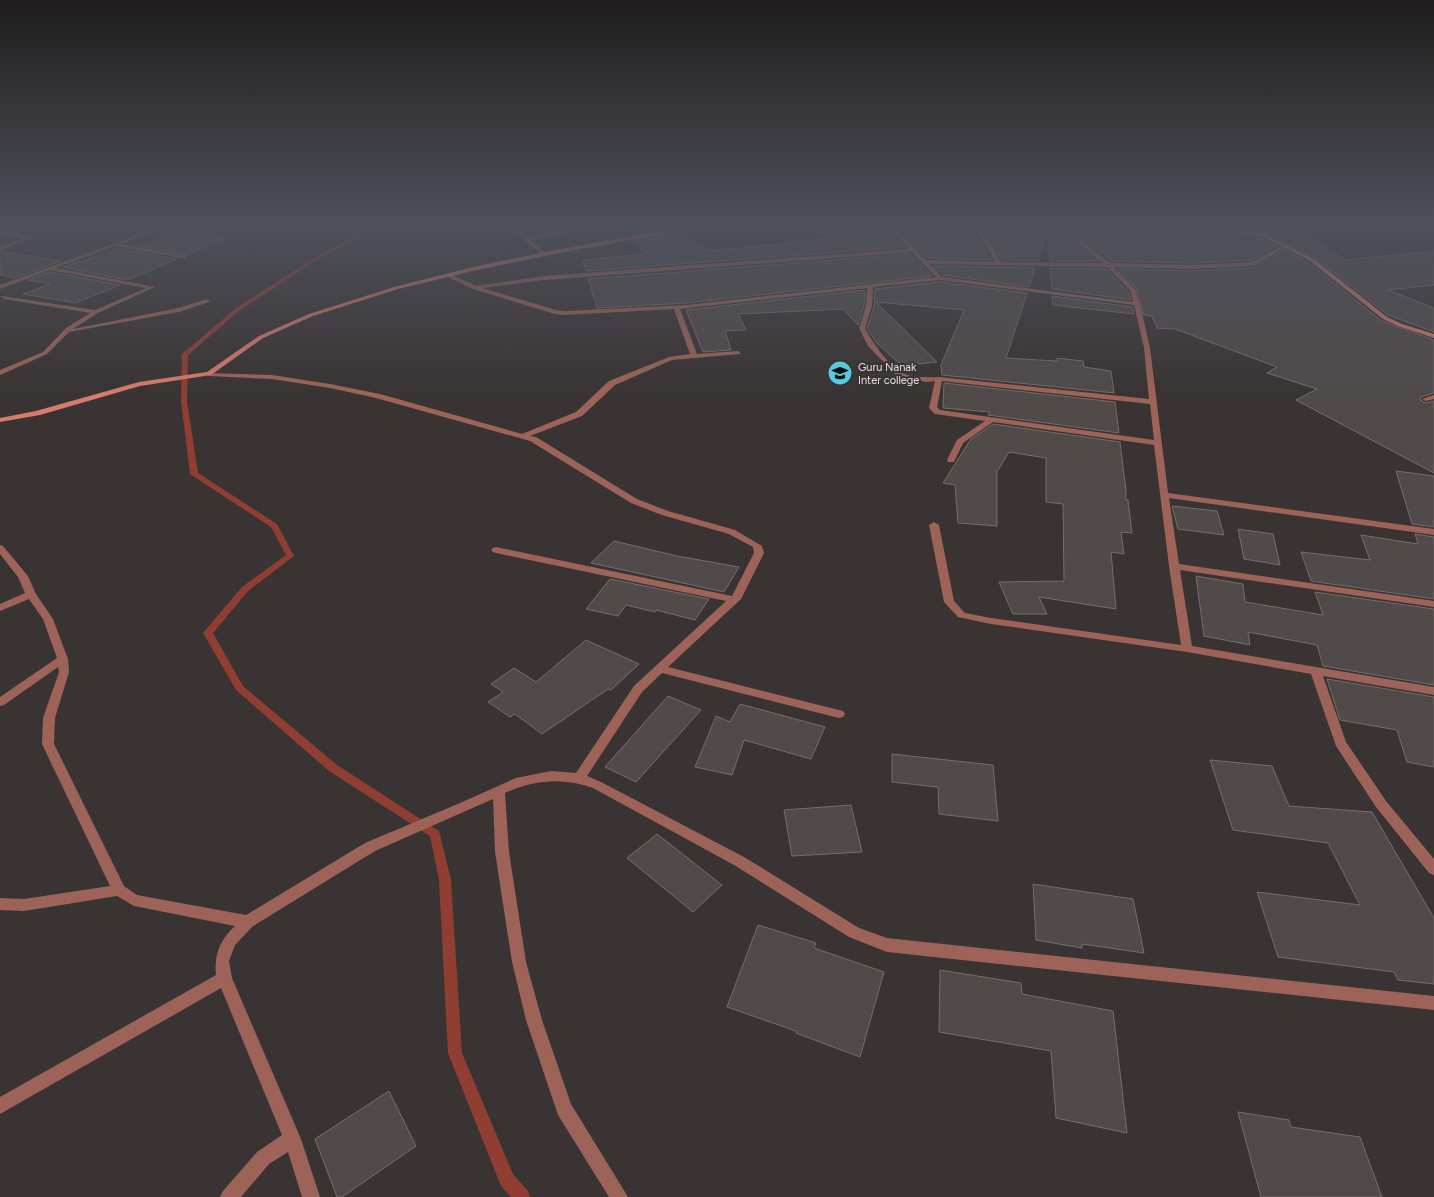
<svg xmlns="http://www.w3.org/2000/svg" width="1434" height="1197" font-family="Figtree,sans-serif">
  <rect width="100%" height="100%" fill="#393433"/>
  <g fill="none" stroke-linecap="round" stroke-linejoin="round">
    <path fill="#8f3e31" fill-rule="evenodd" d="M 363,226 L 368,226 L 351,242 L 317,260 L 239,311 L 188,355 L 187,401 L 198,473 L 277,524 L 294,556 L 248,591 L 213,633 L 243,686 L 337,765 L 439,831 L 451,880 L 462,1053 L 513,1174 L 528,1191 L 530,1197 L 511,1197 L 501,1186 L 448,1053 L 439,880 L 430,836 L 329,771 L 236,690 L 203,633 L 242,587 L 286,555 L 271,527 L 190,474 L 181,401 L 182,354 L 235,309 L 313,258 L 347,240 Z"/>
  </g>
  <g fill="#504b4a" stroke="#746e6d">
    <path d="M 815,226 L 887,226 L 906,247 L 586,271 L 582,260 L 646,254 L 633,241 L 680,233 L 706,250 L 711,251 L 836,238 L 814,232 Z"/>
    <path d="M 897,226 L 970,226 L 992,260 L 927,258 Z"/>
    <path d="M 980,226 L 1056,226 L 1098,261 L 1050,261 L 1047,231 L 1038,260 L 1002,260 L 990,238 Z"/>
    <path d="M 1066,226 L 1194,226 L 1191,232 L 1225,232 L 1263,239 L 1277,246 L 1251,260 L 1191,263 L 1111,261 Z"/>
    <path d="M 174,232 L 226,238 L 186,255 L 139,246 Z"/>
    <path d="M 1267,233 L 1302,233 L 1345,260 L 1434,251 L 1434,285 L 1388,290 L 1434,308 L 1434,332 L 1388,315 L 1315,258 Z"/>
    <path d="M 120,249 L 177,259 L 127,280 L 63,267 Z"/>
    <path d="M 1285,250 L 1309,263 L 1382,321 L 1434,340 L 1434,393 L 1421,397 L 1420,400 L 1426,403 L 1434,401 L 1434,473 L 1296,400 L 1317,389 L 1267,373 L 1277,367 L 1175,329 L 1157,328 L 1152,316 L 1144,315 L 1136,288 L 1118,269 L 1191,271 L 1253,268 Z"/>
    <path d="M 3,252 L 61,261 L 14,278 L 0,275 L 0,253 Z"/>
    <path d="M 911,254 L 932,276 L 687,303 L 597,308 L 588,279 Z"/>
    <path d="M 934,266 L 1035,268 L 1029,287 L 943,275 Z"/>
    <path d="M 1050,268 L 1106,269 L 1128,291 L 1131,300 L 1052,289 Z"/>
    <path d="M 50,272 L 120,285 L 76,303 L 23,294 L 50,284 L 28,280 Z"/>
    <path d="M 940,282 L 1027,293 L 1006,358 L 1057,361 L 1057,358 L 1083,361 L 1084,367 L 1111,371 L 1114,393 L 942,375 L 941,365 L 964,310 L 876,302 L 937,362 L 902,366 L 876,342 L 867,328 L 874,307 L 875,289 Z"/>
    <path d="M 865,290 L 864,306 L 858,325 L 843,309 L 738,314 L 746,330 L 725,331 L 731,350 L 703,352 L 686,310 Z"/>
    <path d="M 1052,296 L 1132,307 L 1134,314 L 1053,305 Z"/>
    <path d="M 944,383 L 1115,402 L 1119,433 L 988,415 L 990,412 L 943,408 Z"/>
    <path d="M 993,424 L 1120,442 L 1126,491 L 1126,500 L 1128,500 L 1132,533 L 1121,532 L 1124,554 L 1111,552 L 1116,609 L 1039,597 L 1047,614 L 1013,614 L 999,582 L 1064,581 L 1063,504 L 1046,502 L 1046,458 L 1009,452 L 997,472 L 997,526 L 958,523 L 955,485 L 943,483 L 971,439 Z"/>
    <path d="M 1396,471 L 1434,476 L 1434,527 L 1412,524 Z"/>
    <path d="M 1172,506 L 1217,511 L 1224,535 L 1178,529 Z"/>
    <path d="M 1238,529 L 1273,534 L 1280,565 L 1244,559 Z"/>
    <path d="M 1415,534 L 1434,537 L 1434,599 L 1311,581 L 1301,552 L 1370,560 L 1361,535 L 1418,544 Z"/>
    <path d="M 614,541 L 677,556 L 739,567 L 724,592 L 591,563 Z"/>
    <path d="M 1196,576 L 1243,584 L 1245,602 L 1323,615 L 1315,592 L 1434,609 L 1434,685 L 1323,666 L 1317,645 L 1248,632 L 1250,645 L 1204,636 Z"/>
    <path d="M 610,579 L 709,599 L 695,620 L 656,610 L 655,612 L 626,605 L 618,616 L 586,609 Z"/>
    <path d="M 586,640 L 639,664 L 611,690 L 608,689 L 542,734 L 515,714 L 510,717 L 488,702 L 503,692 L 491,684 L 514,668 L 536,682 Z"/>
    <path d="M 1327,679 L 1434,697 L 1434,767 L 1407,762 L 1397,730 L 1340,720 Z"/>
    <path d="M 668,696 L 701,710 L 636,782 L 605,767 Z"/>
    <path d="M 740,704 L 825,727 L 811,759 L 744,740 L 732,775 L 695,767 L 716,716 L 730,722 Z"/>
    <path d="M 892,754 L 993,765 L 998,821 L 939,814 L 938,787 L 892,782 Z"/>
    <path d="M 1210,760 L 1272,766 L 1289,806 L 1372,812 L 1434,918 L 1434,984 L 1398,980 L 1394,972 L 1278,957 L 1257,892 L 1360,905 L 1328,843 L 1233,830 Z"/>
    <path d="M 851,805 L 862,852 L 792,856 L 784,810 Z"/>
    <path d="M 657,834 L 722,885 L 693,912 L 627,858 Z"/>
    <path d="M 1033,884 L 1133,899 L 1144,953 L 1082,944 L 1082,948 L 1036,940 Z"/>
    <path d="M 758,925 L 816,943 L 814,948 L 884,972 L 860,1057 L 796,1033 L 796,1031 L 727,1007 Z"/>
    <path d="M 940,970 L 1021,983 L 1022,994 L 1113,1011 L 1127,1133 L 1056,1118 L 1051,1051 L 939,1032 Z"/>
    <path d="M 389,1091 L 416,1146 L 342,1197 L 337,1197 L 315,1139 Z"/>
    <path d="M 1238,1112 L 1289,1120 L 1291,1127 L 1360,1137 L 1382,1197 L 1261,1197 Z"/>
  </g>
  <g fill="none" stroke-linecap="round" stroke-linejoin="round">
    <g fill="#9d6358" fill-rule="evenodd">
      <path d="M 405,226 L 443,226 L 378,230 L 376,229 L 378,228 Z"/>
      <path d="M 510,226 L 515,226 L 528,237 L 592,226 L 604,226 L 531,240 L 548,254 L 548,256 L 546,257 L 524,240 Z"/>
      <path d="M 889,226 L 894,226 L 926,260 L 995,262 L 983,240 L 972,226 L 977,226 L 988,239 L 1001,262 L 1103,263 L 1058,226 L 1063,226 L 1110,263 L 1191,265 L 1252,262 L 1283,245 L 1287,245 L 1287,247 L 1253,266 L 1191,269 L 1114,267 L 1135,289 L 1140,304 L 1150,348 L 1168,493 L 1434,529 L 1434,535 L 1169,498 L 1179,564 L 1434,601 L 1434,607 L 1180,570 L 1192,646 L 1434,687 L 1434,695 L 1323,676 L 1346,742 L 1386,801 L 1434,859 L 1434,875 L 1429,873 L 1376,807 L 1336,746 L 1311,674 L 1187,652 L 991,624 L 958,617 L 944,602 L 929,525 L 934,522 L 939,525 L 954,601 L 965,613 L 991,618 L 1181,645 L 1169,566 L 1154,445 L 993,422 L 963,443 L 954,462 L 948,462 L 947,460 L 957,440 L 985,421 L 935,414 L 929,408 L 935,381 L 926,382 L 896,375 L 868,346 L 859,328 L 866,306 L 867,288 L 680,309 L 697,354 L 738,351 L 740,352 L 740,354 L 672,360 L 615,385 L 582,416 L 530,436 L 536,437 L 637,499 L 668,511 L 735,530 L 762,546 L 764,553 L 741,599 L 668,667 L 839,710 L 843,711 L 845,714 L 843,717 L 839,718 L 662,673 L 642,692 L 587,776 L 601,782 L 744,857 L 859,928 L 887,938 L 1434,996 L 1434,1010 L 887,952 L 849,937 L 734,865 L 593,788 C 563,777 533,780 505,793 L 509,852 L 526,962 L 542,1020 L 571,1104 L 628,1197 L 609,1197 L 558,1115 L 526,1020 L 512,962 L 495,852 L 493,799 L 375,851 L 253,926 L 235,945 L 229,961 L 232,978 L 301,1139 L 320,1197 L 302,1197 L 288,1152 L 269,1164 L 241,1197 L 220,1197 L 223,1191 L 257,1152 L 282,1135 L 221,988 L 0,1114 L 0,1097 L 216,975 C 214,954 220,940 235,926 L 134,906 L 117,896 L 24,911 L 0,910 L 0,898 L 24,899 L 110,886 L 42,744 L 43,718 L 59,672 L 58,667 L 4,705 L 0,706 L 0,697 L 57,658 L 43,619 L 29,599 L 0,611 L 0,604 L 25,593 L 18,577 L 0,554 L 0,545 L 3,546 L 28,576 L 36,594 L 53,619 L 68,659 L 69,672 L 55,718 L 54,744 L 124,886 L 137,895 L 246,915 L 365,843 L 460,803 L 516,778 L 551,771 L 576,773 L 634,686 L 726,601 L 496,553 L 493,552 L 491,550 L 493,548 L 496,547 L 732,596 L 754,553 L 753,547 L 729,534 L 662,515 L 631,503 L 530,441 L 376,398 L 330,388 L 272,379 L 209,376 L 207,375 L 207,373 L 272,375 L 330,384 L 380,394 L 522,434 L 576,412 L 609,381 L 669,357 L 690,354 L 674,309 L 565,315 L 555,314 L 473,289 L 446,276 L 446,274 L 450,274 L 476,286 L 545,276 L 910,249 ZM 912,252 L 936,277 L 687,305 L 565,311 L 556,310 L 482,288 L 545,280 ZM 930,264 L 1107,267 L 1130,290 L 1133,302 L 942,277 ZM 940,280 L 1134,305 L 1144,348 L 1149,399 L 939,377 C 929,378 908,377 900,372 C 887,363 872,342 865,328 L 872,306 L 873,287 ZM 942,381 L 1150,404 L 1154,440 L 940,410 L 937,407 Z"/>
      <path d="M 1250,226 L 1255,226 L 1268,236 L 1263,237 Z"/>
      <path d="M 156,228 L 158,230 L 120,244 L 184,256 L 186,257 L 186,259 L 115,246 L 56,268 L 155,287 L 98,313 L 73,329 L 178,308 L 207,299 L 209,300 L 209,302 L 179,312 L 69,332 L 47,354 L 0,375 L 0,370 L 43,352 L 66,328 L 90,313 L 4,299 L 1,297 L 2,296 L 95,310 L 146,288 L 50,270 L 0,289 L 0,285 Z"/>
      <path d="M 0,232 L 31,235 L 34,237 L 0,251 L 0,247 L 24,238 L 0,236 Z"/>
      <path d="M 1434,395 L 1434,399 L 1426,401 L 1422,399 Z"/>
    </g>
    <g fill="#d77b6b" fill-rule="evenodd">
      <path d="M 694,226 L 706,226 L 565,252 L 477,270 L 398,289 L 313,316 L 263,338 L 211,375 L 140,386 L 40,415 L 0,422 L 0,418 L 36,411 L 139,382 L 207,372 L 259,336 L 309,314 L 394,287 L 477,266 L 565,248 Z"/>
      <path d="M 1198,226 L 1211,226 L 1267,235 L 1314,259 L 1387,317 L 1402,324 L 1434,334 L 1434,338 L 1398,326 L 1383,319 L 1310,261 L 1264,237 Z"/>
    </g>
  </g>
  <linearGradient id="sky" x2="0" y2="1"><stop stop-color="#1f1d1c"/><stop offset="0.57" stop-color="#4e505b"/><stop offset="1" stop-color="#4e505b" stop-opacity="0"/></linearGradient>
  <rect width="1434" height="394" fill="url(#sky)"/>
  <defs>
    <symbol id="school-disc" viewBox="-11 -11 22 22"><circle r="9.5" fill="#55cadf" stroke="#393433"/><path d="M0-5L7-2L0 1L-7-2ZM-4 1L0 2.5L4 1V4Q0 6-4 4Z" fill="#111"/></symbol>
  </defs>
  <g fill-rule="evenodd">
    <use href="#school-disc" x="826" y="359" width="28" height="28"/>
  </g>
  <g text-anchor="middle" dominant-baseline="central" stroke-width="4" stroke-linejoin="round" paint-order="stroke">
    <g font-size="11" fill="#e5e2e1" stroke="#393433" text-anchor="start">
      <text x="858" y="367">Guru Nanak<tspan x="858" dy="13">Inter college</tspan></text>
    </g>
  </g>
</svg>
